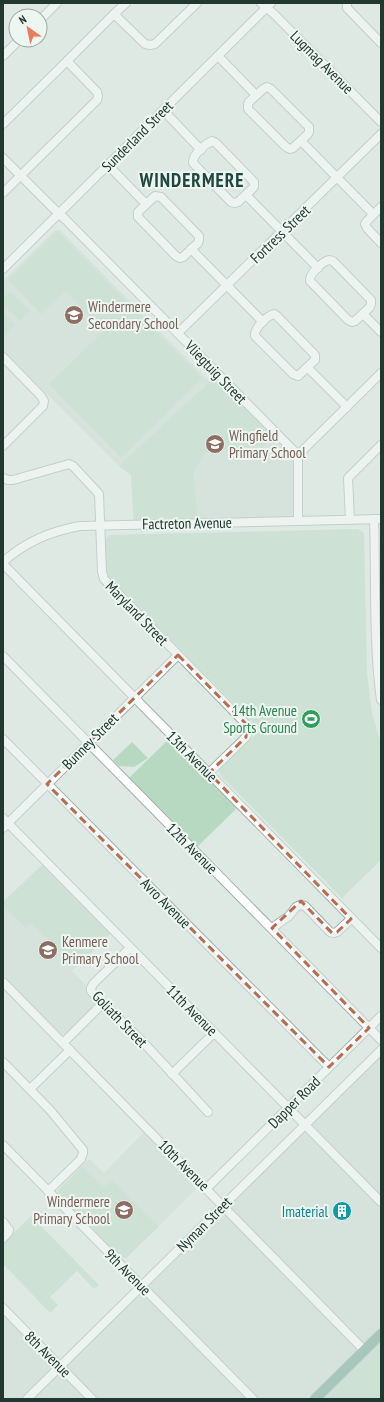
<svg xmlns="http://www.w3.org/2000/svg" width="384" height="1402" font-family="'PT Sans Narrow',sans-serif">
  <rect width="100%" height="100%" fill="#dee9e4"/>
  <g fill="#cdd9d3">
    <path d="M 55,230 L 60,230 L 210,382 L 218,374 L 298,455 L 298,521 L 134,524 L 131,475 L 119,466 L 3,350 L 3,281 Z"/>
    <path d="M 42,865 L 110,934 L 72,971 L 87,986 L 85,988 L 96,1000 L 96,1005 L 67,1034 L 61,1034 L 3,975 L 3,902 Z"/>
    <path d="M 381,1050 L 381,1326 L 306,1399 L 3,1399 L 3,1308 L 60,1366 Z"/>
    <path d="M 144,1132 L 195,1185 L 195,1190 L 126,1258 L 121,1258 L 58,1194 L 58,1190 L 89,1159 L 104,1173 Z"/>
  </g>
  <g fill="#b8d9c1">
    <path d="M 57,231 L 202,378 L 121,458 L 49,384 L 104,331 L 65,291 L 41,314 L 8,280 Z"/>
    <path d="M 10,292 L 30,311 L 20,321 L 3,305 L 3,298 Z"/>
    <path d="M 3,312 L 15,325 L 5,335 L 3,333 Z"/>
    <path d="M 218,374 L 276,433 L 263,445 L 205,452 L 193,473 L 199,523 L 134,524 L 131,475 L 119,466 Z"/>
    <path d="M 358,529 L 364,533 L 367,673 L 372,713 L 381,744 L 381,860 L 342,898 L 220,775 L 219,770 L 260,730 L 108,576 L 106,574 L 106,539 L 109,535 Z"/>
    <path d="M 169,739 L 237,808 L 196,848 L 128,779 Z"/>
    <path d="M 132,742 L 148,758 L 134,767 L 119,766 L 113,760 Z"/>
    <path d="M 42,865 L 110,934 L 76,967 L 31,923 L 26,928 L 3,906 L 3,902 Z"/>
    <path d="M 82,1166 L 104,1187 L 112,1180 L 159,1226 L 126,1258 L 121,1258 L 58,1194 L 58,1190 Z"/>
    <path d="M 31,1216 L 99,1285 L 94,1289 L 77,1271 L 50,1297 L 58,1305 L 50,1313 L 3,1264 L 3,1243 Z"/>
    <path d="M 381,1341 L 381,1399 L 323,1399 Z"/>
  </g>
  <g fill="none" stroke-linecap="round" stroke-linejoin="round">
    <defs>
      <g id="minor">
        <path d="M 126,3 L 114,14 L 145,44 L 150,45 L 155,44 L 197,3"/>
        <path d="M 261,3 L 274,14 L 381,122"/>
        <path d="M 347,3 L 347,8 L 350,11 L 381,43"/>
        <path d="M 40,20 L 57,3"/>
        <path d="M 3,56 L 19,40"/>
        <path d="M 218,56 L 256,95"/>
        <path d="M 67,61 L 114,14"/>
        <path d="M 267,87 L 271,89 L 309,127 L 309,132 L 308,134 L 293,148 L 290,149 L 286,147 L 248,109 L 248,104 L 249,102 L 263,89 Z"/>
        <path d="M 163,110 L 201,150"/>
        <path d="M 3,124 L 67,61 L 97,92 L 98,96 L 97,100 L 3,193"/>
        <path d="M 212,141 L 216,143 L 254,182 L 254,186 L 253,188 L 238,202 L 235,203 L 231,202 L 193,163 C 192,155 205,144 212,141 Z"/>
        <path d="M 301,141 L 373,214"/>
        <path d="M 3,158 L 52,207 L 66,220 L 298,455 L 298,521"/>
        <path d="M 108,165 L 146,204"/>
        <path d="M 246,195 L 318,268"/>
        <path d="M 155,196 L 161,197 L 199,236 L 199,240 L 198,243 L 183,257 L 180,258 L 176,256 L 138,217 L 138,212 Z"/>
        <path d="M 381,207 L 367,221 L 365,224 L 367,228 L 381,243"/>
        <path d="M 191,249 L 263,322"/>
        <path d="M 329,260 L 333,261 L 371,300 L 371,304 L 370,307 L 355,321 L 352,322 L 348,320 L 310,281 C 309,274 322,262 329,260 Z"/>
        <path d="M 3,269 L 271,3"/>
        <path d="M 274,314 L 277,316 L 315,355 L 315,360 L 298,376 L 293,374 L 255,336 C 254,328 267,316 274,314 Z"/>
        <path d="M 363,314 L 381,332"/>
        <path d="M 178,333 L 381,134"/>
        <path d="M 3,357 L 41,396 L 44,401 L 43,406 L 3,446"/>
        <path d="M 308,368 L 347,407"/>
        <path d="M 298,455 L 381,373"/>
        <path d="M 3,478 L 8,480 L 13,480 L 69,464 L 73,466 L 99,494 L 102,572 L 104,579 L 246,724 C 249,728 249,733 246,737 L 209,773"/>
        <path d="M 374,519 C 376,578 373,642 381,700"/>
        <path d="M 350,520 L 348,478 L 381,445"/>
        <path d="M 3,562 C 25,542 51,531 80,526 L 381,519"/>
        <path d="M 3,564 L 381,948"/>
        <path d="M 3,656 L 381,1040"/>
        <path d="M 3,739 L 329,1067"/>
        <path d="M 3,818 L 381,1202"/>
        <path d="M 3,828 L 178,655"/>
        <path d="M 272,928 L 289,916 L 296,907 L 300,905 L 305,906 L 330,932 L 334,933 L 337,932 L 351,919"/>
        <path d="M 130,948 L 93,984 L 91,988 L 91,991 L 142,1041 L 208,1112"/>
        <path d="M 3,982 L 364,1350"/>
        <path d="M 63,1043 L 103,1003"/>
        <path d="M 3,1062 L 50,1110 L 83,1150 L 83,1153 L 81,1159 L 48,1191"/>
        <path d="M 172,1074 L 214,1033"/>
        <path d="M 30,1089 L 70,1050"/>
        <path d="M 3,1145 L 253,1399"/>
        <path d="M 207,1188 L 381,1016"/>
        <path d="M 3,1222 L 9,1230 L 8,1233 L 3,1238"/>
        <path d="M 3,1308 L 92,1399"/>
        <path d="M 27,1399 L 381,1050"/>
      </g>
      <path id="major" d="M 315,1399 L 381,1334"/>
    </defs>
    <use href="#minor" stroke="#a2b0ab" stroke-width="10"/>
    <use href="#major" stroke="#bcc3c1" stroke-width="12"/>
    <use href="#minor" stroke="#fff" stroke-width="8"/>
    <use href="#major" stroke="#659c8d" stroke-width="10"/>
  </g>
  <path d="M0 0H384V1402H0ZM 178,655 L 247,725 L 246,737 L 209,773 L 351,919 L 337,932 L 332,933 L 301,901 L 272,928 L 369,1028 L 329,1067 L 47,784 Z" fill="#dee9e4" fill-opacity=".55" fill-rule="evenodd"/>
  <path fill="none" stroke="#b86c50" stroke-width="3" stroke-dasharray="8 5" stroke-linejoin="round" d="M 178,655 L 247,725 L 246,737 L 209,773 L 351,919 L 337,932 L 332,933 L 301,901 L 272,928 L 369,1028 L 329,1067 L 47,784 Z"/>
  <defs>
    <symbol id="school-disc" viewBox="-11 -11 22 22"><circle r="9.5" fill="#8d6e63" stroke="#eef6f2"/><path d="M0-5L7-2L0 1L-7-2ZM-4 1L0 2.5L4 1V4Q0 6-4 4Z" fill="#fff"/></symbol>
    <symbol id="stadium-disc" viewBox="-11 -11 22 22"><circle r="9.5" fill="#2e9e5b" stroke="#eef6f2"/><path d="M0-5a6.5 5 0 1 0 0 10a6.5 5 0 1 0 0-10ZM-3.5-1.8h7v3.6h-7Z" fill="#fff"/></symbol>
    <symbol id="building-disc" viewBox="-11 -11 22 22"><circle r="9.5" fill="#0f9aa8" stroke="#eef6f2"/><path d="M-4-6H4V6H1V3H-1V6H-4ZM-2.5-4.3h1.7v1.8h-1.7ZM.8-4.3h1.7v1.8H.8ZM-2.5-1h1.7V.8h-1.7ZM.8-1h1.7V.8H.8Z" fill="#fff"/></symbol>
  </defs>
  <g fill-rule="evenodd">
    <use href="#school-disc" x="63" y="304" width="22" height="22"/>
    <use href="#school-disc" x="204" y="433" width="22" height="22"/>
    <use href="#stadium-disc" x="300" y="708" width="22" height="22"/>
    <use href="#school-disc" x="37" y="939" width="22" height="22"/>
    <use href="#school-disc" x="113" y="1199" width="22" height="22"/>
    <use href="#building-disc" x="331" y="1200" width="22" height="22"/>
  </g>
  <g text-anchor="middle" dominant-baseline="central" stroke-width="4" stroke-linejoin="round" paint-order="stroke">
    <g font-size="15" fill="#213831" stroke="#eef6f2">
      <text transform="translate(322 62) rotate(45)">Lugmag Avenue</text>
      <text transform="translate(137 136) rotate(-45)">Sunderland Street</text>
      <text transform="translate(280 234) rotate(-44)">Fortress Street</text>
      <text transform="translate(216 372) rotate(46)">Vliegtuig Street</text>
      <text transform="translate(187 523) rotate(-1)">Factreton Avenue</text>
      <text transform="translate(137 613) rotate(46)">Maryland Street</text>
      <text transform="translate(90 741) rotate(-45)">Bunney Street</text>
      <text transform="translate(192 756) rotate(45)">13th Avenue</text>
      <text transform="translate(192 848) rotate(45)">12th Avenue</text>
      <text transform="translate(166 903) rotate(45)">Avro Avenue</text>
      <text transform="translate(192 1010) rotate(45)">11th Avenue</text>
      <text transform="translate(120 1019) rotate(46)">Goliath Street</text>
      <text transform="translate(294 1102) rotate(-45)">Dapper Road</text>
      <text transform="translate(184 1165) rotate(45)">10th Avenue</text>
      <text transform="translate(204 1224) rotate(-45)">Nyman Street</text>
      <text transform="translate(128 1272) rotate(45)">9th Avenue</text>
      <text transform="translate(48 1354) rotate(45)">8th Avenue</text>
    </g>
    <g font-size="15" fill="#785e54" stroke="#eef6f2" text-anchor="start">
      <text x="88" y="306">Windermere<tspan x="88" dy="17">Secondary School</tspan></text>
      <text x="229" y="435">Wingfield<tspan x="229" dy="17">Primary School</tspan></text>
      <text x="62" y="941">Kenmere<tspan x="62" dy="17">Primary School</tspan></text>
      <text x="110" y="1201" text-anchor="end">Windermere<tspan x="110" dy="17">Primary School</tspan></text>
    </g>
    <g font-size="15" fill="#27864d" stroke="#eef6f2" text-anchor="end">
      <text x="297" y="710">14th Avenue<tspan x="297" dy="17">Sports Ground</tspan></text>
    </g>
    <g font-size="15" fill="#0d838f" stroke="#eef6f2" text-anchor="end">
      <text x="328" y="1211">Imaterial</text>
    </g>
    <g font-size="19" font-weight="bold" letter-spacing="1" fill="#1e483d" stroke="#eef6f2">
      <text x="192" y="180">WINDERMERE</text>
    </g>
  </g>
  <rect width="384" height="1402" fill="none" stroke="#213831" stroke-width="8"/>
  <g transform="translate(28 28) rotate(327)"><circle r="19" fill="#eef6f2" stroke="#9caaa5"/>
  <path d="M0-3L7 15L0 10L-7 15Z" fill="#ea7d5b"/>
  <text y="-6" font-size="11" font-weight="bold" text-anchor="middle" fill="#213831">N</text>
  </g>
</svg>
